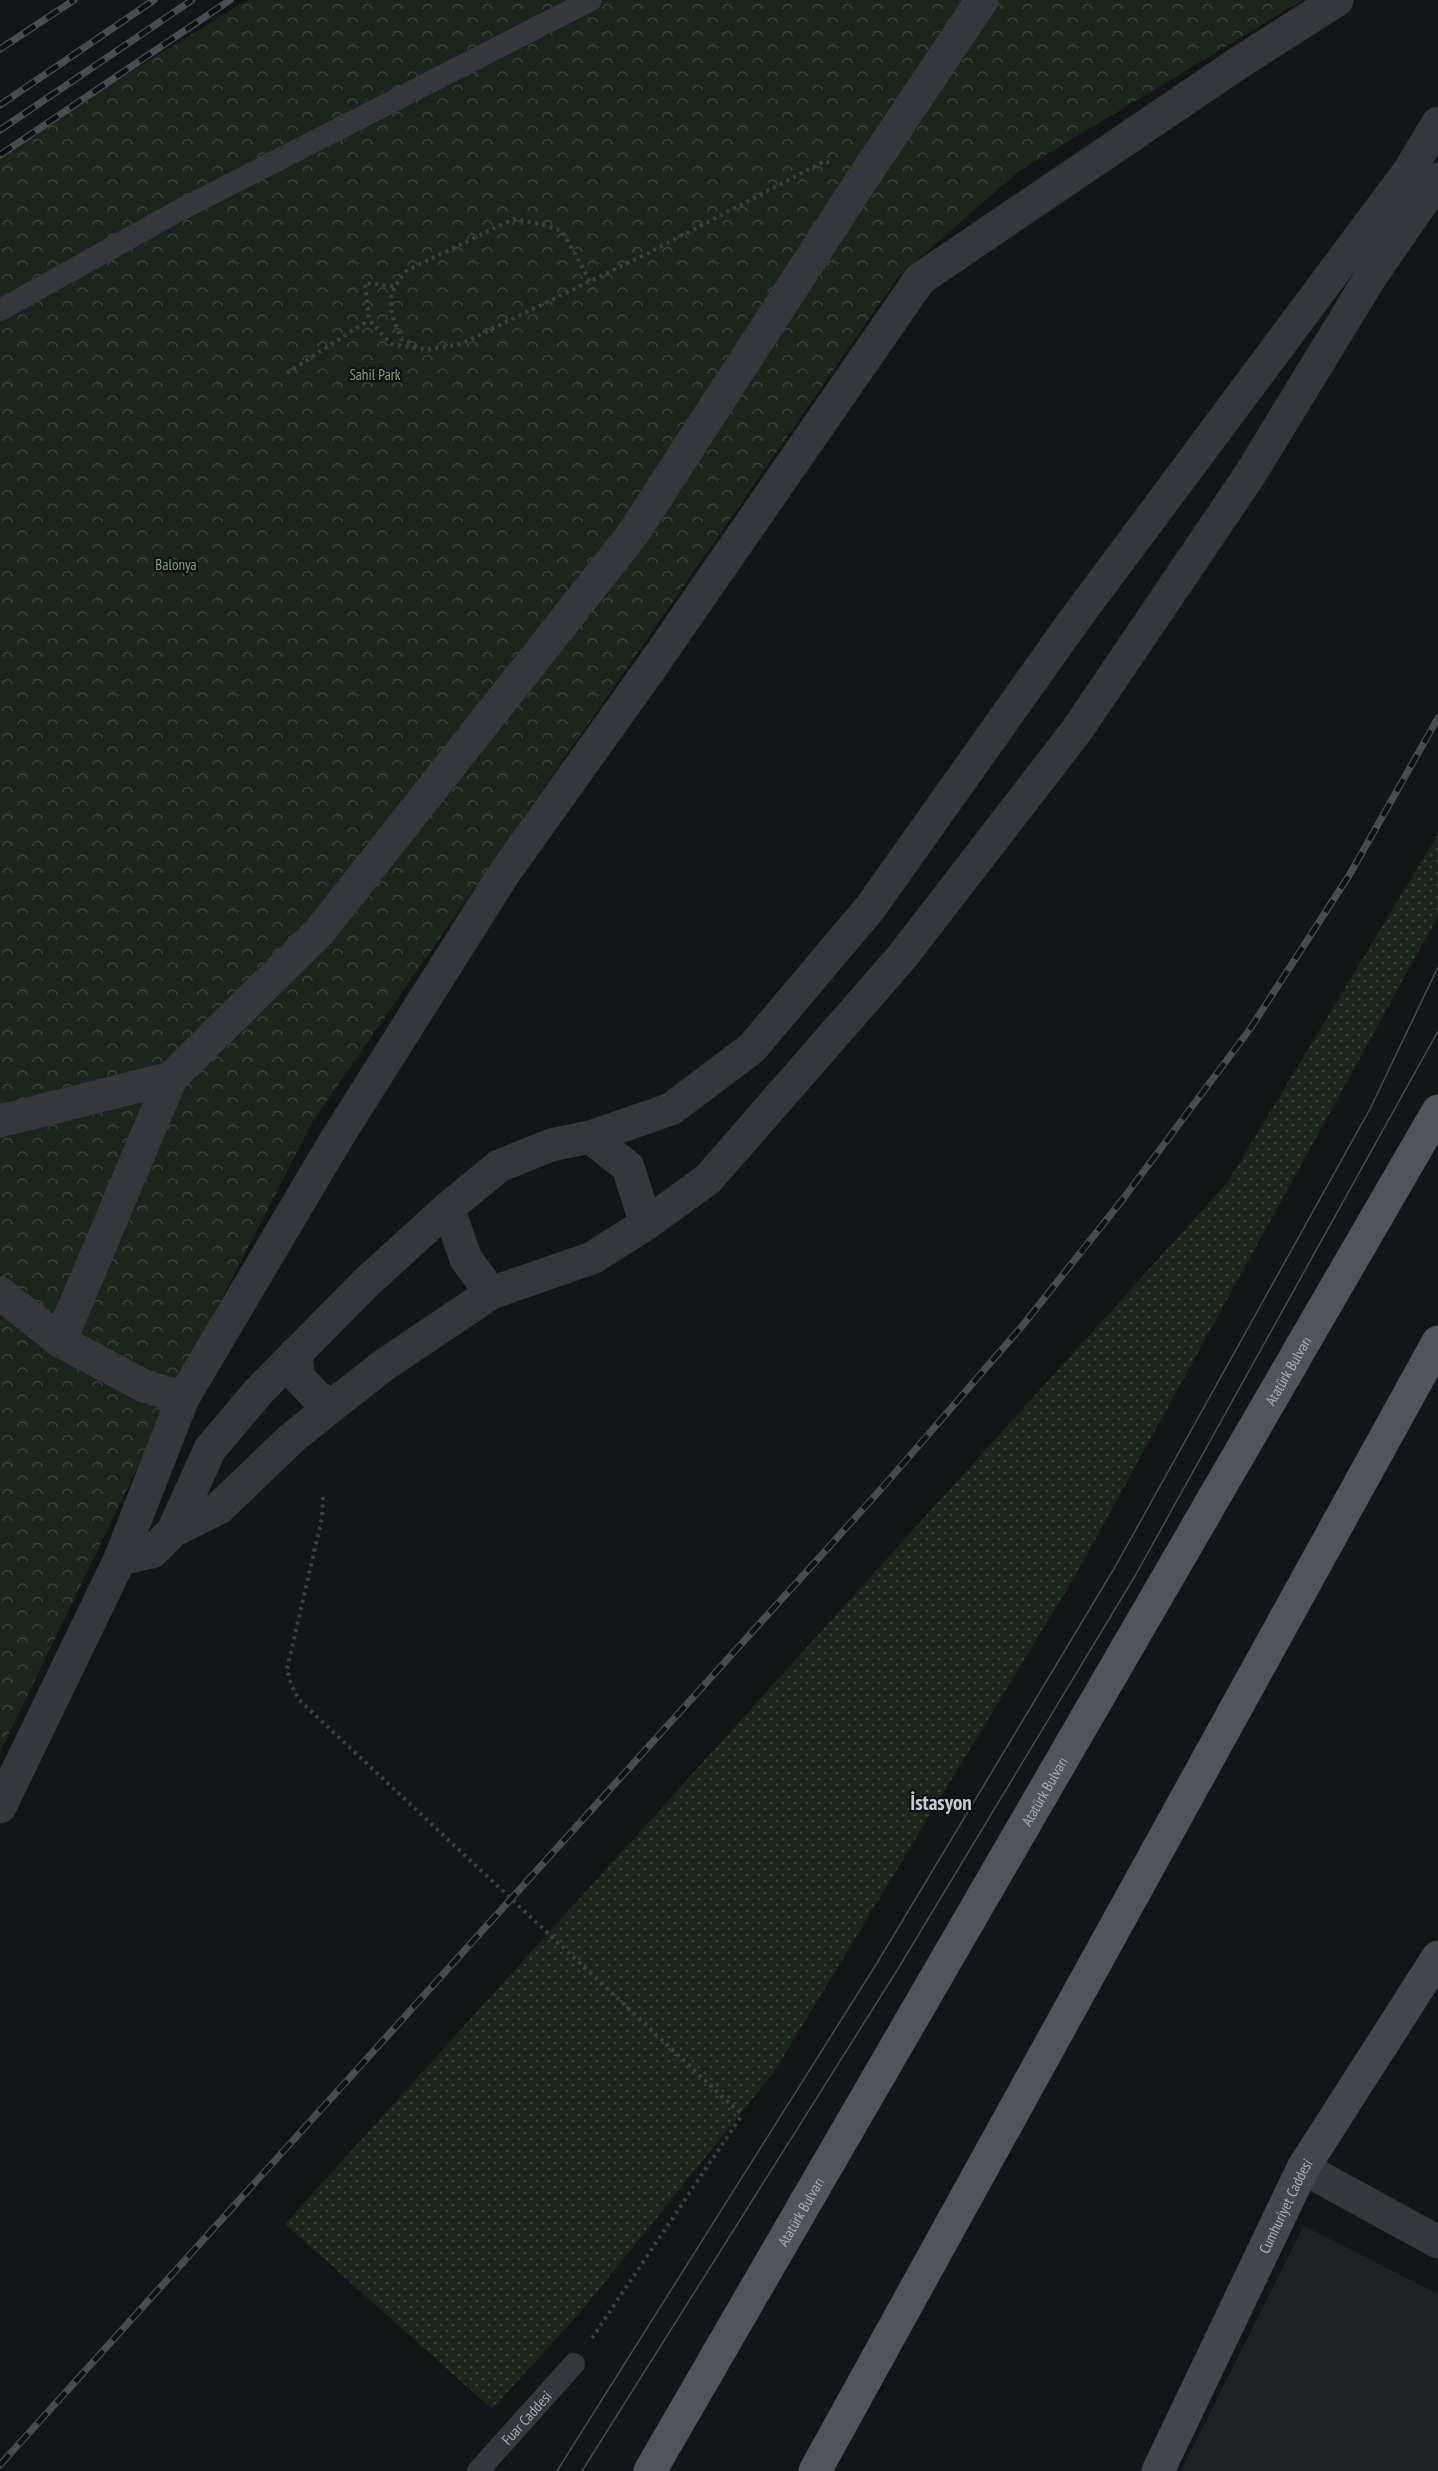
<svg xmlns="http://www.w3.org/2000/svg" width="1438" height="2471" font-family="'PT Sans Narrow',sans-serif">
  <defs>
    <pattern id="grass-dots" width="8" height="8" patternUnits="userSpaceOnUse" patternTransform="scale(1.5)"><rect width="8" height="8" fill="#1c251c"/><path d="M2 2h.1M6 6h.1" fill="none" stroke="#3a423b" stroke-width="1.8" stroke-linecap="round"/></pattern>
    <pattern id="park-crowns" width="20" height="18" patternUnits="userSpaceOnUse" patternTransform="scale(1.5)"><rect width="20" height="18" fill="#1c251c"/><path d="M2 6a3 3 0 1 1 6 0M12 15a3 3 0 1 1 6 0" fill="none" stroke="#3a423b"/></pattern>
  </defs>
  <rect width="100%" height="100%" fill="#141517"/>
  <path fill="#202124" d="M 1304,2226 L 1438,2294 L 1438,2471 L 1181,2471 Z"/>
  <path fill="url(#grass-dots)" d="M 1438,834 L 1438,916 L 1075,1576 L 774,2072 L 584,2308 L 492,2409 L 285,2224 L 1227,1183 Z"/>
  <path fill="url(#park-crowns)" d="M 247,0 L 1303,0 L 1019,171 L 898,277 L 313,1121 L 175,1390 L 0,1752 L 0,153 Z"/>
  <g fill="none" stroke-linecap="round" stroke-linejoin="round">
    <g stroke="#3b3e43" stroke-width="4" stroke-dasharray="3 4.5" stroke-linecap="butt">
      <path d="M 590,281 L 562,231 L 541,224 L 513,219 L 406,271 C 384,298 389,308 401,339 L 425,350 L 461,344 L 646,254 L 825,161 L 829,163"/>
      <path d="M 393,286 L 365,283 L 369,320 L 391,344 L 419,349"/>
      <path d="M 287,373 L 369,320"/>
      <path d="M 592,2338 L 742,2115"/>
    </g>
    <g stroke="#35373c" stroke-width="22">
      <path d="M 0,310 L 178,211 L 591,0"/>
      <path id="s1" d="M 478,2471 L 574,2364"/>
    </g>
    <g stroke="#35373c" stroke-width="33">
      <path d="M 0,1121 L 171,1078 L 319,932 L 632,535 L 863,178 L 982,0"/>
      <path d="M 0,1293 L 60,1341 L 144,1386 L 183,1398"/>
      <path d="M 60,1341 L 171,1078"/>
      <path d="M 1303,2168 L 1438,2242"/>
    </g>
    <g stroke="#35373c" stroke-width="33">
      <path d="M 590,1137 L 628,1167 L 646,1224"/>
      <path d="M 448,1208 L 466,1259 L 491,1293"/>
      <path d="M 296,1353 L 299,1378 L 317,1397 L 333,1405"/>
      <path d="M 173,1531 L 210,1449 L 259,1391 L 368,1281 L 448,1208 L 499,1166 L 551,1145 L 590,1137 L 671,1109 L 752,1048 L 870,908 L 1073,622 L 1409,171 L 1438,123"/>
      <path d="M 120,1559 L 183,1398 L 337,1138 L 503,875 L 650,669 L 920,279 L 1237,64 L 1337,0"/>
      <path d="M 0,1807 L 120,1559 L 152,1552 L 173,1531 L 219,1508 L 292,1438 L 333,1405 L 384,1365 L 491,1293 L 592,1258 L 646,1224 L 708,1179 L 901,958 L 1077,730 L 1249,476 L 1370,278 L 1438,179"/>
    </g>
    <path stroke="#43464c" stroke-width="33" id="s2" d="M 1158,2471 L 1303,2168 L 1438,1957"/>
    <g stroke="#51545b" stroke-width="33">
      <path id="s3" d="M 650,2471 L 1438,1111"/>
      <path d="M 815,2471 L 1438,1342"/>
    </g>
    <g stroke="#484b51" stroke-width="1.5">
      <path d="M 557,2471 L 877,1963 L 1115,1567 L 1370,1109 L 1438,967"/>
      <path d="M 582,2471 L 896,1972 L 1135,1576 L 1438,1031"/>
    </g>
    <defs>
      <g id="rail">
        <path d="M 0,49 L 74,0"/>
        <path d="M 0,105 L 154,0"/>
        <path d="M 0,130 L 192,0"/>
        <path d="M 0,155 L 230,0"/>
        <path d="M 0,2465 L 882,1488 L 1023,1325 L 1123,1199 L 1250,1029 L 1350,874 L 1438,718"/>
      </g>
    </defs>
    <use href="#rail" stroke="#484b51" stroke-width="7"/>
    <use href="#rail" stroke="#0f1012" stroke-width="4.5" stroke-dasharray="14" stroke-linecap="butt"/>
    <path stroke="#3b3e43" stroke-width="4" stroke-dasharray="3 4.5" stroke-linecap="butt" d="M 323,1497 L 322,1518 L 287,1669 L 291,1684 L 299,1700 L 742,2115"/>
  </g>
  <g text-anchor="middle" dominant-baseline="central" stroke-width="4.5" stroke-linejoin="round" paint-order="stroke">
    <g font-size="15" fill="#7ca57a" stroke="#0f1012">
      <text x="375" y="374">Sahil Park</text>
      <text x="176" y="564">Balonya</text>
    </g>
    <g font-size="15" fill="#a5adb8" stroke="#0f1012">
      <text stroke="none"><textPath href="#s3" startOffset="1272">Atatürk Bulvarı</textPath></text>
      <text stroke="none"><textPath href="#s3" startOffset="786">Atatürk Bulvarı</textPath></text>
      <text stroke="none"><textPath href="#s2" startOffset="294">Cumhuriyet Caddesi</textPath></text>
      <text stroke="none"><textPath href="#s3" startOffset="300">Atatürk Bulvarı</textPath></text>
      <text stroke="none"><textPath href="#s1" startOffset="72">Fuar Caddesi</textPath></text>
    </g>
    <g font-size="21" font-weight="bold" fill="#c6ccd4" stroke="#0f1012">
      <text x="941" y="1802">İstasyon</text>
    </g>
  </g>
</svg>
